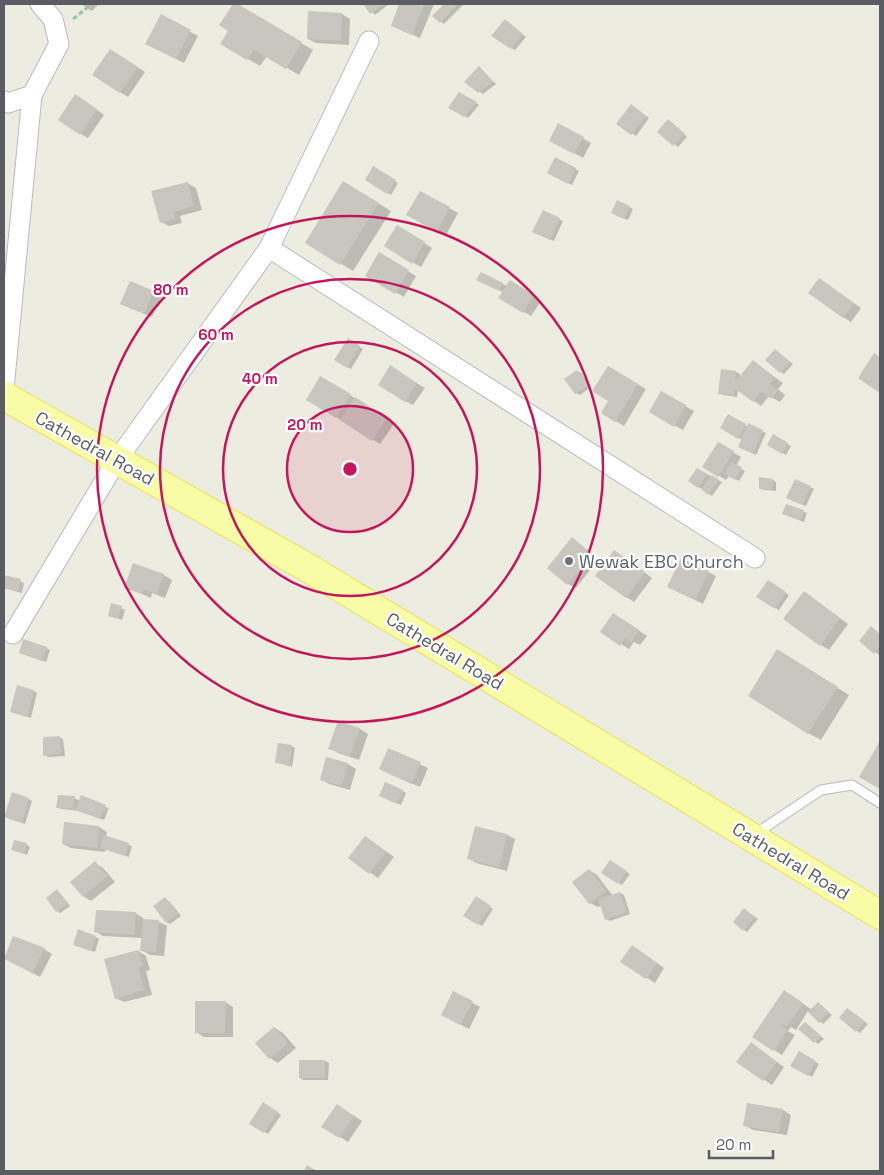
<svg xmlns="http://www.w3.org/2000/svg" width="884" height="1175" font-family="'Space Grotesk',sans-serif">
  <rect width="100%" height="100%" fill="#ecece1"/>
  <g fill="#0003">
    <path d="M 81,4 L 99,4 L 92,11 Z"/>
    <path d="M 234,4 L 313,50 L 299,75 L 267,56 L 260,66 L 222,44 L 230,31 L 221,25 Z"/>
    <path d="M 364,4 L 389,4 L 375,15 Z"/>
    <path d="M 401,4 L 434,4 L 420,38 L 392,26 Z"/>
    <path d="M 446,4 L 464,4 L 444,24 L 434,16 Z"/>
    <path d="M 309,12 L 342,14 L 350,19 L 349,45 L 316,43 L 308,39 Z"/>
    <path d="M 161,16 L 198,36 L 184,63 L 155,48 Z"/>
    <path d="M 509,23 L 526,37 L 515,50 L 511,48 Z"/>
    <path d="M 119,55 L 145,72 L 128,97 L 120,92 Z"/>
    <path d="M 482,70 L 496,84 L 483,94 L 466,82 Z"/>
    <path d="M 460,93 L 479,105 L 468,118 L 450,108 Z"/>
    <path d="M 83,100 L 104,115 L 88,138 L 81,134 Z"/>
    <path d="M 635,108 L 649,118 L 636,136 L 618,124 Z"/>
    <path d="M 672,123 L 687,137 L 678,147 L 659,132 Z"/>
    <path d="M 559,125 L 591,143 L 583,158 L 551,140 Z"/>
    <path d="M 556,158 L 579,171 L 572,185 L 548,172 Z"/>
    <path d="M 374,168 L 398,183 L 391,195 L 367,179 Z"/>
    <path d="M 187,183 L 196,188 L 202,210 L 180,216 L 182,223 L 169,226 L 161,222 Z"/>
    <path d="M 356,190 L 391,211 L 353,271 L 306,242 Z"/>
    <path d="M 420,192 L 458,213 L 446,235 L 408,214 Z"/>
    <path d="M 617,201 L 633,209 L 628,220 L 616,215 Z"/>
    <path d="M 543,212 L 563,221 L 554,241 L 537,233 Z"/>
    <path d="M 405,231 L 432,248 L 421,267 L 385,246 Z"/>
    <path d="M 379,254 L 416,276 L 404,297 L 367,276 Z"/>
    <path d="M 481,273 L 507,286 L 510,282 L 541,301 L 531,316 L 500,298 L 503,292 L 482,282 Z"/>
    <path d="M 828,285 L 861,308 L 851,322 L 843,317 Z"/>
    <path d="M 153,292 L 161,297 L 152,317 L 130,308 Z"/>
    <path d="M 348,340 L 363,349 L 351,369 L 336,360 Z"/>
    <path d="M 779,353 L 793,364 L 784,374 L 781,372 Z"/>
    <path d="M 754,362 L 783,383 L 778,389 L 785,395 L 780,402 L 769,396 L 761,406 L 738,389 L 737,397 L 723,395 L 719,393 L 722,371 L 736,372 L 740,374 L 739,380 Z"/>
    <path d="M 609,367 L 646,389 L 624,426 L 602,413 L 610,401 Z"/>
    <path d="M 577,371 L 581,373 L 591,387 L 580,395 L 576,393 Z"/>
    <path d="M 398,372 L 425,388 L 413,405 L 405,401 Z"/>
    <path d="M 321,378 L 358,400 L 394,424 L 380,444 L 307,399 Z"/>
    <path d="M 662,393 L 694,411 L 683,430 L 651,412 Z"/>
    <path d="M 729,416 L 748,427 L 749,425 L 766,433 L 756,455 L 743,448 L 742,440 L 722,428 Z"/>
    <path d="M 774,436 L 791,446 L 786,455 L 769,445 Z"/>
    <path d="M 718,443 L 741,457 L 736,466 L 745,471 L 739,481 L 729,476 L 726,480 L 704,467 Z"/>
    <path d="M 697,469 L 722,482 L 712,496 L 690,481 Z"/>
    <path d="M 773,480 L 776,482 L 776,491 L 764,490 L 760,488 Z"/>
    <path d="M 810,487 L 814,489 L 806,506 L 791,500 Z"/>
    <path d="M 787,506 L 807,513 L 804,522 L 788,516 Z"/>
    <path d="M 572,539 L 599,559 L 576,588 L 568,584 Z"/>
    <path d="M 622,556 L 652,578 L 634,602 L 626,597 Z"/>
    <path d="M 708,572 L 716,576 L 703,604 L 676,591 Z"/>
    <path d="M 164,575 L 172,580 L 165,598 L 152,593 L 151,598 L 126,587 Z"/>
    <path d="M 4,576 L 24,583 L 22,593 L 4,588 Z"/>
    <path d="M 768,582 L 789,595 L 779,610 L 758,597 Z"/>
    <path d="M 812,598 L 848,624 L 829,650 L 821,645 Z"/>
    <path d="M 112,605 L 125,610 L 122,620 L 109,615 Z"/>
    <path d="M 622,619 L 647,636 L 640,645 L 634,642 L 629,649 L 602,632 Z"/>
    <path d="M 875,630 L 880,635 L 880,653 L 879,655 L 861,641 Z"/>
    <path d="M 46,648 L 50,650 L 46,662 L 24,654 Z"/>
    <path d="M 790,658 L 849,695 L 821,740 L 808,733 Z"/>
    <path d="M 34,691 L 37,693 L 31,718 L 12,712 Z"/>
    <path d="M 338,722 L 360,729 L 368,734 L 359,760 L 338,753 L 330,748 Z"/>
    <path d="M 59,737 L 63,739 L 65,756 L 48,757 L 45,755 Z"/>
    <path d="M 291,746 L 295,748 L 292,767 L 276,762 Z"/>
    <path d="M 389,750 L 428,768 L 420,787 L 388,773 Z"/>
    <path d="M 327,758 L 348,764 L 356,769 L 350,790 L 329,784 L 321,779 Z"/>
    <path d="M 403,791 L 406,793 L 401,805 L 384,797 Z"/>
    <path d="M 74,798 L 80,801 L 109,808 L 104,820 L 80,811 L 61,809 L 58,807 Z"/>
    <path d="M 29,799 L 32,801 L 25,824 L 10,819 Z"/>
    <path d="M 65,823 L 99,827 L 107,832 L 106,837 L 132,846 L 129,857 L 105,849 L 105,852 L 71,848 L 63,844 Z"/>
    <path d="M 507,835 L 515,839 L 507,871 L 476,863 L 468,858 Z"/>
    <path d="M 366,837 L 394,857 L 378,878 L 349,858 Z"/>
    <path d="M 26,844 L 30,847 L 27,855 L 12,849 Z"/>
    <path d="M 610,861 L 630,874 L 622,885 L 603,873 Z"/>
    <path d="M 95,863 L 103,868 L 115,882 L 91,901 L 83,896 Z"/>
    <path d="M 589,870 L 597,875 L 613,896 L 620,893 L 624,895 L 630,914 L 610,921 L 606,919 L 602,905 L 598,907 L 590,903 Z"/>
    <path d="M 57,891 L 60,893 L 70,906 L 60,913 L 57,911 Z"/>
    <path d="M 476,898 L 493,909 L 482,926 L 465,915 Z"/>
    <path d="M 165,899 L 169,901 L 181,916 L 170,924 L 167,922 Z"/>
    <path d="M 748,912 L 758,919 L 747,932 L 744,930 Z"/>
    <path d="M 135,913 L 143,918 L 143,920 L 159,922 L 167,926 L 164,956 L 150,955 L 141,950 L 143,938 L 103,936 L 95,931 Z"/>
    <path d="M 96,937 L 99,939 L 95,952 L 78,946 Z"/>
    <path d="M 44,949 L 52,954 L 40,977 L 14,963 Z"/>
    <path d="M 138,951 L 146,956 L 150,970 L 146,971 L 152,995 L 124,1002 L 116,998 Z"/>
    <path d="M 640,951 L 664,968 L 655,983 L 622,962 Z"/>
    <path d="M 454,993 L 480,1007 L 469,1029 L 450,1019 Z"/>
    <path d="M 792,996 L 812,1010 L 818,1003 L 832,1015 L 823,1024 L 808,1011 L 796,1030 L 791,1027 L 788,1031 L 795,1035 L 782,1055 L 754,1037 Z"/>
    <path d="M 225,1002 L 233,1007 L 233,1037 L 204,1037 L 196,1032 Z"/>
    <path d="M 851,1012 L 868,1024 L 860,1033 L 857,1031 Z"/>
    <path d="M 806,1023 L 824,1039 L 818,1044 L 800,1029 Z"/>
    <path d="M 275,1028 L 283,1033 L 296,1048 L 278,1063 L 270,1058 Z"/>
    <path d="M 759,1049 L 784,1067 L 772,1085 L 738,1062 Z"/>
    <path d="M 799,1053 L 819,1064 L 812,1077 L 792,1066 Z"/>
    <path d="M 325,1061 L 329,1063 L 328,1080 L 303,1080 L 300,1078 Z"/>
    <path d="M 264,1104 L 281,1115 L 268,1134 L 251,1123 Z"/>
    <path d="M 345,1110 L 362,1121 L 348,1142 L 323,1126 Z"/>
    <path d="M 783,1110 L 791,1115 L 787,1135 L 753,1130 L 745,1125 Z"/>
  </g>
  <g fill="#c8c6bf">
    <path d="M 233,4 L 238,4 L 302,42 L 286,69 L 254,50 L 247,60 L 220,44 L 228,31 L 219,25 Z"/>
    <path d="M 363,4 L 384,4 L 370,14 Z"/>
    <path d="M 399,4 L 424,4 L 412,35 L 391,26 Z"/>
    <path d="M 444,4 L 458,4 L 440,23 L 432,16 Z"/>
    <path d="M 308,11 L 342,13 L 341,41 L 307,39 Z"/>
    <path d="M 161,14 L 191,30 L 176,59 L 145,44 Z"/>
    <path d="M 505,19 L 523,34 L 511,49 L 491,36 Z"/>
    <path d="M 110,49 L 138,67 L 120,93 L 92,75 Z"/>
    <path d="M 479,66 L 493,82 L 478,93 L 464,82 Z"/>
    <path d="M 459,92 L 477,102 L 464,117 L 448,108 Z"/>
    <path d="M 75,94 L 97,109 L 80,135 L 58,120 Z"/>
    <path d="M 631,104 L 646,116 L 631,135 L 616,124 Z"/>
    <path d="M 668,119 L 685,134 L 673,146 L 657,132 Z"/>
    <path d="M 558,123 L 584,137 L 574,154 L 549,141 Z"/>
    <path d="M 555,157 L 576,168 L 568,184 L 547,173 Z"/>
    <path d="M 373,166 L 396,180 L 387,194 L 365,180 Z"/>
    <path d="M 343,181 L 379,203 L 340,265 L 305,243 Z"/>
    <path d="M 188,182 L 194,206 L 173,212 L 175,219 L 160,223 L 151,191 Z"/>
    <path d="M 420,191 L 450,207 L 437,232 L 406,215 Z"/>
    <path d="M 617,200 L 630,206 L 624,219 L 611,213 Z"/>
    <path d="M 543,210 L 560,218 L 550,240 L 532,232 Z"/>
    <path d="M 397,225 L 425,242 L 412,264 L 384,246 Z"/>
    <path d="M 379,252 L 409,270 L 395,294 L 365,276 Z"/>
    <path d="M 481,272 L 503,283 L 499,291 L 476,280 Z"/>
    <path d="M 819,278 L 854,303 L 843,318 L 808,293 Z"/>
    <path d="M 510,280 L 534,295 L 523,313 L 498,298 Z"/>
    <path d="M 130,281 L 154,291 L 144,314 L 120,304 Z"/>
    <path d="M 348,338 L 360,346 L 347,368 L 334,360 Z"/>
    <path d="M 775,349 L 790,362 L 780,373 L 765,360 Z"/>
    <path d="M 874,353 L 880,357 L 880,389 L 878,392 L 858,378 Z"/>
    <path d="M 753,360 L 775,378 L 770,384 L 778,390 L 771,399 L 762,391 L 753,402 L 734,388 L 734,395 L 718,394 L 721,369 L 736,371 L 735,382 Z"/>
    <path d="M 390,365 L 417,383 L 405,402 L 378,385 Z"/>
    <path d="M 608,366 L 638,384 L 615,422 L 601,413 L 608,401 L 592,391 Z"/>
    <path d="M 577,370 L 589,385 L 575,394 L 564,379 Z"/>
    <path d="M 320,376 L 351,394 L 336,418 L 306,400 Z"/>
    <path d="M 661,391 L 686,405 L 674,427 L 649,412 Z"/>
    <path d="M 355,397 L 387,418 L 372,441 L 340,420 Z"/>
    <path d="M 728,414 L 746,424 L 738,439 L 720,428 Z"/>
    <path d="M 748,423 L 763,430 L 753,454 L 738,447 Z"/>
    <path d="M 773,434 L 788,443 L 782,454 L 767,445 Z"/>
    <path d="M 718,442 L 734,451 L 718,477 L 702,467 Z"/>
    <path d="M 731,462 L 742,467 L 735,480 L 725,474 Z"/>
    <path d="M 697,468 L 707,474 L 698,488 L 688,481 Z"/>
    <path d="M 712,475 L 719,480 L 708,495 L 701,489 Z"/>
    <path d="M 759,477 L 773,479 L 772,490 L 759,489 Z"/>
    <path d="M 795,479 L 811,486 L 802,505 L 786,498 Z"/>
    <path d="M 786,504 L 804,510 L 801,520 L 782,514 Z"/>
    <path d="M 572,537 L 592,554 L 567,585 L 547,568 Z"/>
    <path d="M 614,550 L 645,572 L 626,598 L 595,576 Z"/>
    <path d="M 681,558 L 709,571 L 695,600 L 667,587 Z"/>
    <path d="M 133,563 L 164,574 L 157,594 L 144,589 L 142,594 L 124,588 Z"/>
    <path d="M 4,575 L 21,579 L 18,592 L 4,588 Z"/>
    <path d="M 768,580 L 786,592 L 775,609 L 756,597 Z"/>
    <path d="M 804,591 L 840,618 L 820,646 L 783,619 Z"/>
    <path d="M 111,603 L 122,606 L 118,619 L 108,616 Z"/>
    <path d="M 613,613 L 639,630 L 631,642 L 625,638 L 620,646 L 600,632 Z"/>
    <path d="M 871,626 L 880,634 L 880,646 L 874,654 L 859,641 Z"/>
    <path d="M 23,639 L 47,647 L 42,661 L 19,653 Z"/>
    <path d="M 777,649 L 838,687 L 808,734 L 748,696 Z"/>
    <path d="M 17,685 L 34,690 L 27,717 L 10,712 Z"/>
    <path d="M 338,721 L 360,728 L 350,756 L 328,749 Z"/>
    <path d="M 60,736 L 61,754 L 43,756 L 43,737 Z"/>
    <path d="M 880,741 L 880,789 L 859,777 Z"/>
    <path d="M 278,743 L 292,745 L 289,765 L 275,763 Z"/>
    <path d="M 388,748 L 421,762 L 411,784 L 379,769 Z"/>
    <path d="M 326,757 L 348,763 L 342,786 L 320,780 Z"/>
    <path d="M 385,782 L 403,790 L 397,804 L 379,796 Z"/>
    <path d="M 12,792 L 29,798 L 22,823 L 4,817 Z"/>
    <path d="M 58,795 L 75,796 L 73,809 L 56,808 Z"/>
    <path d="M 81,795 L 106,805 L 100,819 L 75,810 Z"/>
    <path d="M 64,822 L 99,826 L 97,848 L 62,844 Z"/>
    <path d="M 475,826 L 507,834 L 499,867 L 467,859 Z"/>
    <path d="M 104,835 L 129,843 L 125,856 L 100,848 Z"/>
    <path d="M 365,836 L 386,852 L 369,874 L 348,858 Z"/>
    <path d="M 14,840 L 27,843 L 24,854 L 11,850 Z"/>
    <path d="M 610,860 L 627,871 L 618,884 L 601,873 Z"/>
    <path d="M 95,861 L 107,876 L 83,897 L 70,882 Z"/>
    <path d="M 589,869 L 606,891 L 589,904 L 572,882 Z"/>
    <path d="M 57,889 L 67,904 L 56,912 L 46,898 Z"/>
    <path d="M 620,892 L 627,912 L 605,920 L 598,899 Z"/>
    <path d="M 476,896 L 491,906 L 478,925 L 463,916 Z"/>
    <path d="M 165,897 L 178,914 L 166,923 L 153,906 Z"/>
    <path d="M 744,908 L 755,917 L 743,931 L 733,922 Z"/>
    <path d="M 96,910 L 136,912 L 134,935 L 94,932 Z"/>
    <path d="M 143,919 L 159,920 L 156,952 L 140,951 Z"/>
    <path d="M 78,929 L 96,936 L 91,951 L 73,945 Z"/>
    <path d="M 13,936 L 45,948 L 32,973 L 4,959 Z"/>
    <path d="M 632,945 L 657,963 L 646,979 L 620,962 Z"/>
    <path d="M 138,950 L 143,966 L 138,967 L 144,990 L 115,999 L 104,959 Z"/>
    <path d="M 784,990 L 803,1003 L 787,1026 L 782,1023 L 781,1025 L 788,1030 L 773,1051 L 752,1037 Z"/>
    <path d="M 453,991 L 473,1001 L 460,1025 L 441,1015 Z"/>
    <path d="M 195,1001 L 226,1001 L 225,1033 L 195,1033 Z"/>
    <path d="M 818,1002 L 829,1012 L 819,1023 L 808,1012 Z"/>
    <path d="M 847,1008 L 865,1021 L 856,1032 L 839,1018 Z"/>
    <path d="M 805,1022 L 821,1036 L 814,1043 L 798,1029 Z"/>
    <path d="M 274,1027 L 288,1043 L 269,1059 L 255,1043 Z"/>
    <path d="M 751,1042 L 777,1062 L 763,1081 L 736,1062 Z"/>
    <path d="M 799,1051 L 816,1061 L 808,1076 L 790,1066 Z"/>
    <rect x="299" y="1060" width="26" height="18"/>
    <path d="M 263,1102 L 278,1112 L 264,1133 L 249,1124 Z"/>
    <path d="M 747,1103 L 783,1109 L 779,1132 L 743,1126 Z"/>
    <path d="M 337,1104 L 354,1116 L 339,1138 L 321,1127 Z"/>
    <path d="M 307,1165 L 317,1171 L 304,1171 Z"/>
  </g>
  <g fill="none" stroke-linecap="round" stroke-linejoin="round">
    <defs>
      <path id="lane" d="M 755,834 L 821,790 L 852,785 L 880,803"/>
      <g id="street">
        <path d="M 4,101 L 8,103 L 32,95 L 59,44 L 53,19 L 40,4"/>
        <path d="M 269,248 L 755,558"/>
        <path d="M 4,389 L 32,95"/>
        <path d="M 13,634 L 117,460 L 269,248 L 369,41"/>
      </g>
      <path id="primary" d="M 4,396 L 310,569 L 880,915"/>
    </defs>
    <use href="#lane" stroke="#b9bac0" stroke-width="11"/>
    <use href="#street" stroke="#b9bac0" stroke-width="21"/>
    <use href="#primary" stroke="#ece05b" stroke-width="30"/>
    <path stroke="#98c4ad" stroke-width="3" stroke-dasharray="5 2.5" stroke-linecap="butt" d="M 73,19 L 92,4"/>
    <use href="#lane" stroke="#fff" stroke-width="9"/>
    <use href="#street" stroke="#fff" stroke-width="19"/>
    <use href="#primary" stroke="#f9fca7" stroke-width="28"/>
  </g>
  <circle cx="350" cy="469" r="63" fill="#c2185b" fill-opacity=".12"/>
  <g fill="none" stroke="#c2185b" stroke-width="2.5">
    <circle cx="350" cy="469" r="63"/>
    <circle cx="350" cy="469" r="127"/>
    <circle cx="350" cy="469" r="190"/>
    <circle cx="350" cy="469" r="253"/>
  </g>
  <circle fill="#6b7280" stroke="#fff" stroke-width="2" cx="569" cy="561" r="5"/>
  <g text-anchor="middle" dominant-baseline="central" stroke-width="4.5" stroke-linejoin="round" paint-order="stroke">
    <g font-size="18" fill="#5a5c62" stroke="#fff">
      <text transform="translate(95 448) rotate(29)">Cathedral Road</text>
      <text transform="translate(445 651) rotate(31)">Cathedral Road</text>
      <text transform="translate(791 861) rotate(31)">Cathedral Road</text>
    </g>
    <g font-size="18" fill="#5b616d" stroke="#fff" text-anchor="start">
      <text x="579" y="561">Wewak EBC Church</text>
    </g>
  </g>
  <circle cx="350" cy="469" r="8" fill="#c2185b" stroke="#fff" stroke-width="2.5"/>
  <g font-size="15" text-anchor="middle" font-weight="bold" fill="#c2185b" stroke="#fff" stroke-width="4.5" stroke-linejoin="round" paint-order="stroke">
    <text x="171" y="295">80 m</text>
    <text x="216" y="340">60 m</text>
    <text x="260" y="384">40 m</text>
    <text x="305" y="430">20 m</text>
  </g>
  <rect width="884" height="1175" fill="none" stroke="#5a5c62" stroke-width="10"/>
  <path d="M709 1150v8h64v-8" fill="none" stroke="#5a5c62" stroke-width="2.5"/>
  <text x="716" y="1150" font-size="15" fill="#5a5c62" stroke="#ffffff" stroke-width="4" paint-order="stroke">20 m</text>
</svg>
